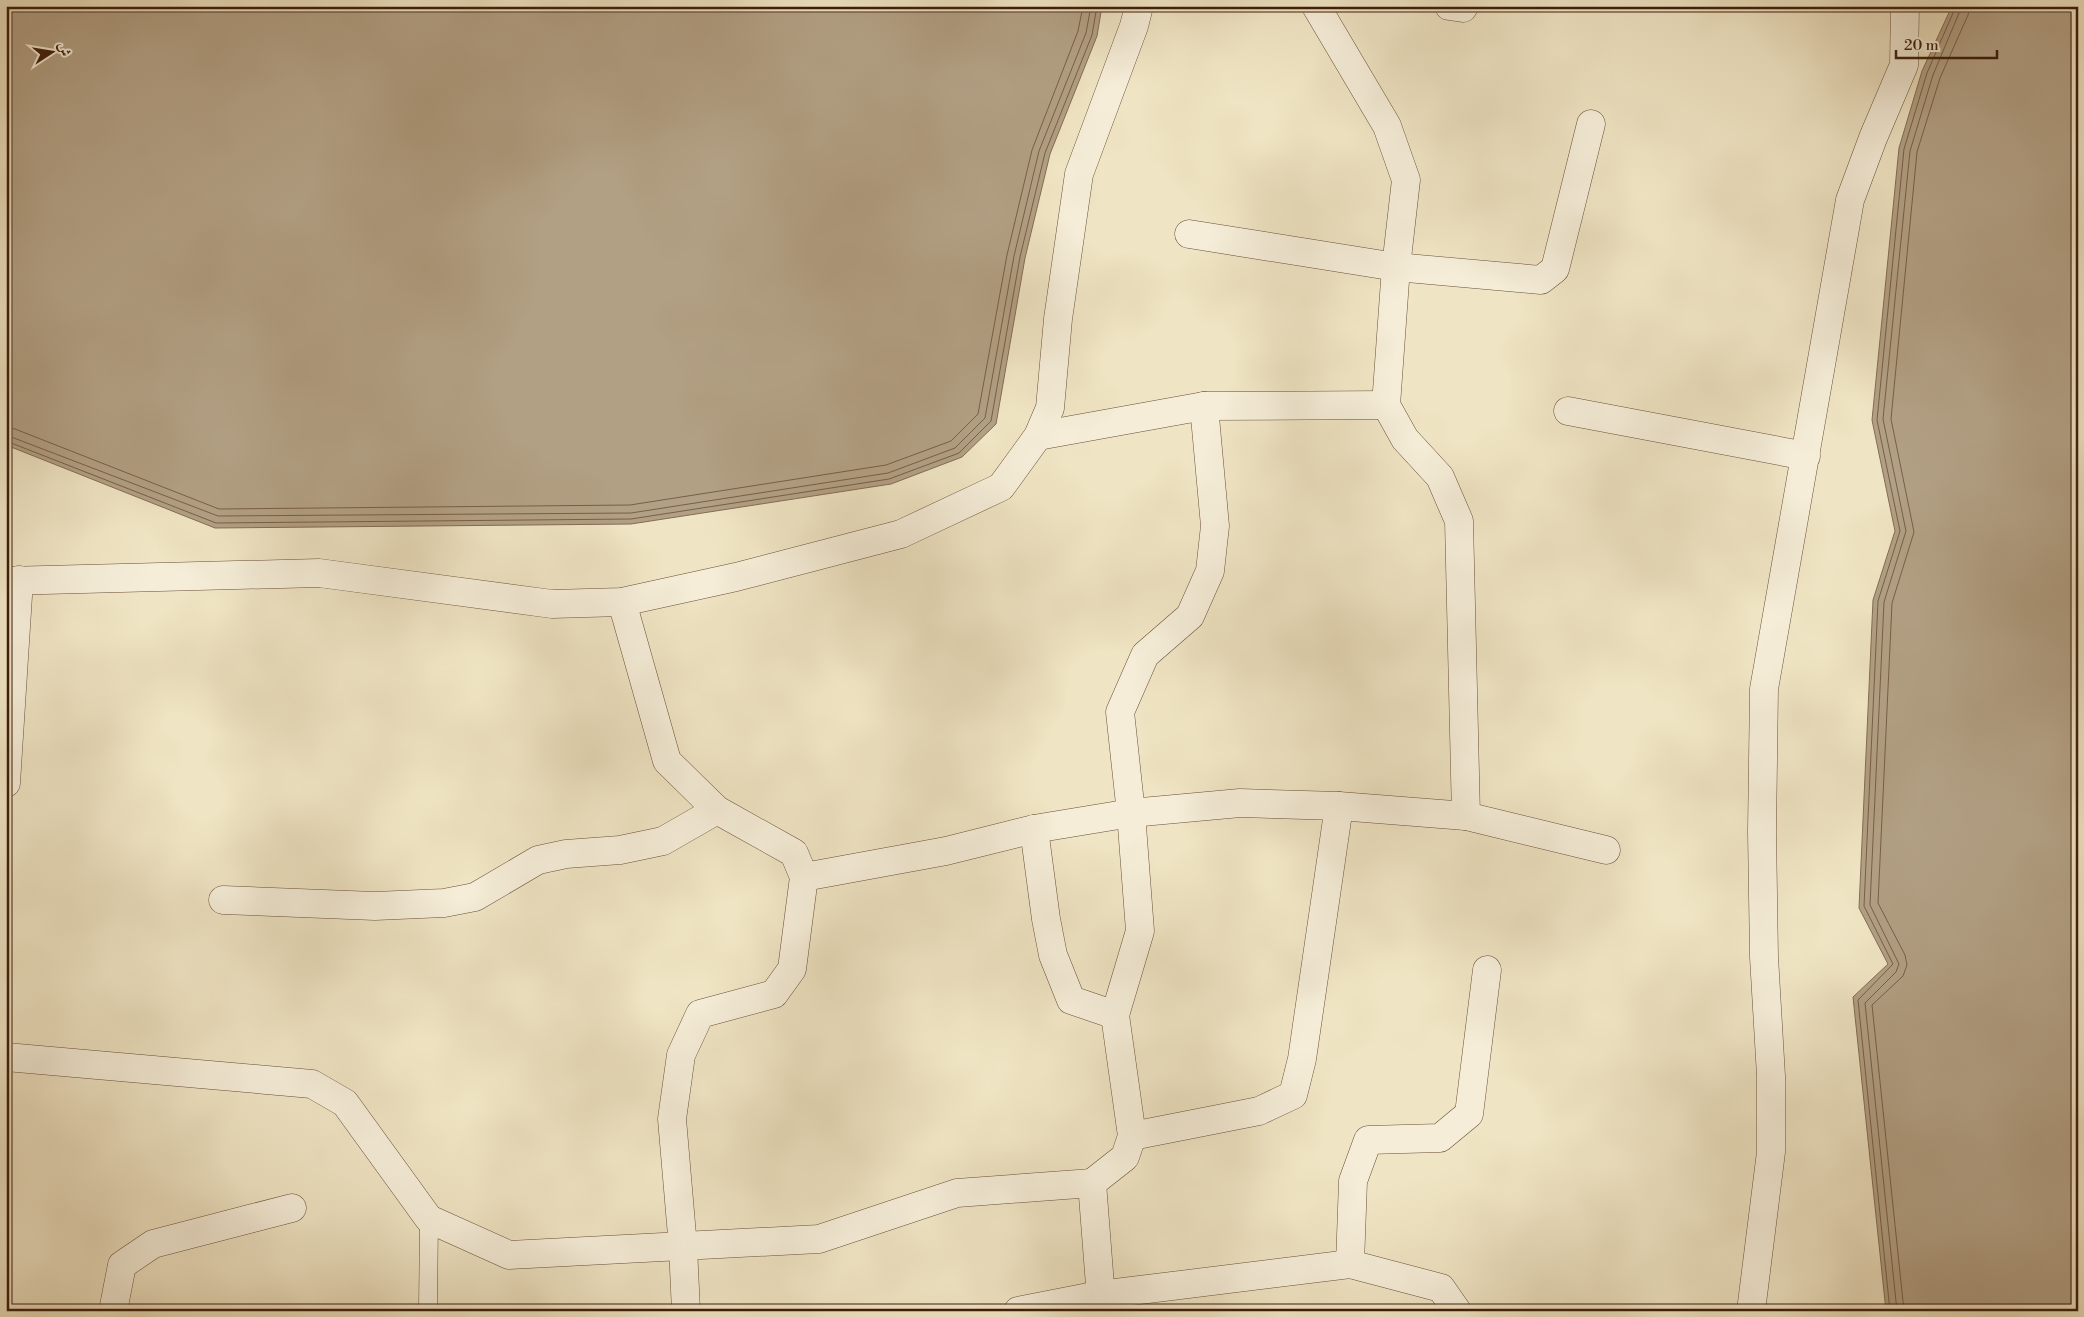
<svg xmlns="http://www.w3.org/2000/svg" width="2084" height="1317" font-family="'Libre Bodoni',Amiri,serif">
  <rect width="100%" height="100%" fill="#efe4c3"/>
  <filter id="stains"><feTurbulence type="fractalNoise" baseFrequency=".004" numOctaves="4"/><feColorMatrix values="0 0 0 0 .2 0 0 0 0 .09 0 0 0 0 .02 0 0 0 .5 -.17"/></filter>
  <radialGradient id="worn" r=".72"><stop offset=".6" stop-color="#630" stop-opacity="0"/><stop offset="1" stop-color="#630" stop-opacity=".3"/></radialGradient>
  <g fill="#b2a084" stroke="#836c54">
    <path d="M 6,6 L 1102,6 L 1097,36 L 1050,154 L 1025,258 L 996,424 L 962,457 L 891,484 L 631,524 L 215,528 L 6,445 Z"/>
    <path d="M 1952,6 L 2078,6 L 2078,1311 L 1886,1311 L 1853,997 L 1888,964 L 1859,908 L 1873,600 L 1895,531 L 1872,420 L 1899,148 L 1922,71 Z"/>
  </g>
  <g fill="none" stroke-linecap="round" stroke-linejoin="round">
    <g stroke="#785e48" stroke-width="1">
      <path d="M 6,427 L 15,429 L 219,509 L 630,505 L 886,465 L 951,441 L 978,414 L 1007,255 L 1032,150 L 1078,31 L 1083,6"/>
      <path d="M 6,435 L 218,516 L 631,513 L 888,473 L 955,448 L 985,418 L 1014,256 L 1039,151 L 1086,33 L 1091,6"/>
      <path d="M 6,441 L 216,523 L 631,519 L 889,479 L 959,453 L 991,421 L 1020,257 L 1045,153 L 1092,35 L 1097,6"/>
      <path d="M 1890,1311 L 1858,1000 L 1893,964 L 1864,906 L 1878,601 L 1900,531 L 1877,420 L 1904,149 L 1927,73 L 1956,6"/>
      <path d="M 1897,1311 L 1865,1003 L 1896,972 L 1899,964 L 1870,905 L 1884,602 L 1906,531 L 1883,419 L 1910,151 L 1933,75 L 1962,6"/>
      <path d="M 1904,1311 L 1872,1005 L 1903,976 L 1907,965 L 1905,955 L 1878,903 L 1892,603 L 1914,532 L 1891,419 L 1917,152 L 1940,78 L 1968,15 L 1970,6"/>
    </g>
    <defs>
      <path id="service" d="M 428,1311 L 429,1219"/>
      <g id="minor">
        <path d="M 1316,6 L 1387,126 L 1406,180 L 1396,267 L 1386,405 L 1405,439 L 1440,477 L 1459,521 L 1466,816"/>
        <path d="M 1449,6 L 1463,8 L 1464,6"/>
        <path d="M 1189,234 L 1396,267 L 1541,280 L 1555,269 L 1591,124"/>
        <path d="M 1568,411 L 1806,456"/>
        <path d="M 1038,436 L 1204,406 L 1386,405"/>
        <path d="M 6,581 L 319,573 L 552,604 L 622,602 L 736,577 L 901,534 L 1001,487 L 1038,436 L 1050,408 L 1058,319 L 1079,174 L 1134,26 L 1139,6"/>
        <path d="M 622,602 L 667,761 L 717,810 L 794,853 L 804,877 L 792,969 L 774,994 L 700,1014 L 681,1055 L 672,1119 L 683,1247 L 686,1311"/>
        <path d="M 6,783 L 19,580"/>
        <path d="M 1034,829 L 1046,919 L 1053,955 L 1071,1000 L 1115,1015 L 1140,931 L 1131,813 L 1120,712 L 1145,655 L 1190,616 L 1210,571 L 1215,526 L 1204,406"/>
        <path d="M 804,877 L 946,851 L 1034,829 L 1131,813 L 1240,803 L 1339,806 L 1466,816 L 1606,850"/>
        <path d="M 223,900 L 375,906 L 444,903 L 475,897 L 538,860 L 566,854 L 620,850 L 663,841 L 717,810"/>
        <path d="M 6,1057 L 312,1084 L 345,1103 L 429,1219 L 509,1255 L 819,1239 L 957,1193 L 1092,1183"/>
        <path d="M 1132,1136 L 1259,1111 L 1293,1095 L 1302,1059 L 1339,806"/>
        <path d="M 113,1311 L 122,1265 L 153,1244 L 292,1208"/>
        <path d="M 1018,1311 L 1099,1295 L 1350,1264"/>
        <path d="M 1102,1311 L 1092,1183 L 1125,1157 L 1132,1136 L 1115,1015"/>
        <path d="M 1457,1311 L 1441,1288 L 1350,1264 L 1353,1181 L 1368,1140 L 1440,1138 L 1469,1114 L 1487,970"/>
        <path d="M 1751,1311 L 1771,1152 L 1771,1076 L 1764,957 L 1762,832 L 1764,689 L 1850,200 L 1873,138 L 1904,65 L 1905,6"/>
      </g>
    </defs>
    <use href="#service" stroke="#6a4f39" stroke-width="19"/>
    <use href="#minor" stroke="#6a4f39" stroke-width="29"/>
    <use href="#service" stroke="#f5edd8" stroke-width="18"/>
    <use href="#minor" stroke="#f5edd8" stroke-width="28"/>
  </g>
  <rect width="2084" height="1317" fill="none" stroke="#efe4c3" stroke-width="25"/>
  <rect x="8" y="8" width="2069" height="1302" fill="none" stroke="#3d1d0b" stroke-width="2.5"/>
  <rect x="12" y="12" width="2059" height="1292" fill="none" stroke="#3d1d0b"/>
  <g transform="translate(52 52) rotate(78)" stroke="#f5edd8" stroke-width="4" paint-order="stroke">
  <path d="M0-4L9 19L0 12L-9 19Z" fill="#3d1d0b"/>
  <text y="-8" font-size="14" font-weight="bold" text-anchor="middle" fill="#3d1d0b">ش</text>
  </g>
  <path d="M1896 50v8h101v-8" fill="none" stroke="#3d1d0b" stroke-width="2.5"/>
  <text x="1904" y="50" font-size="15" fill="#3d1d0b" stroke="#f5edd8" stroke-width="4" paint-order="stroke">20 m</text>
  <rect width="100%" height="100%" filter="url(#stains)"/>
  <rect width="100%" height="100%" fill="url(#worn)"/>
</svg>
